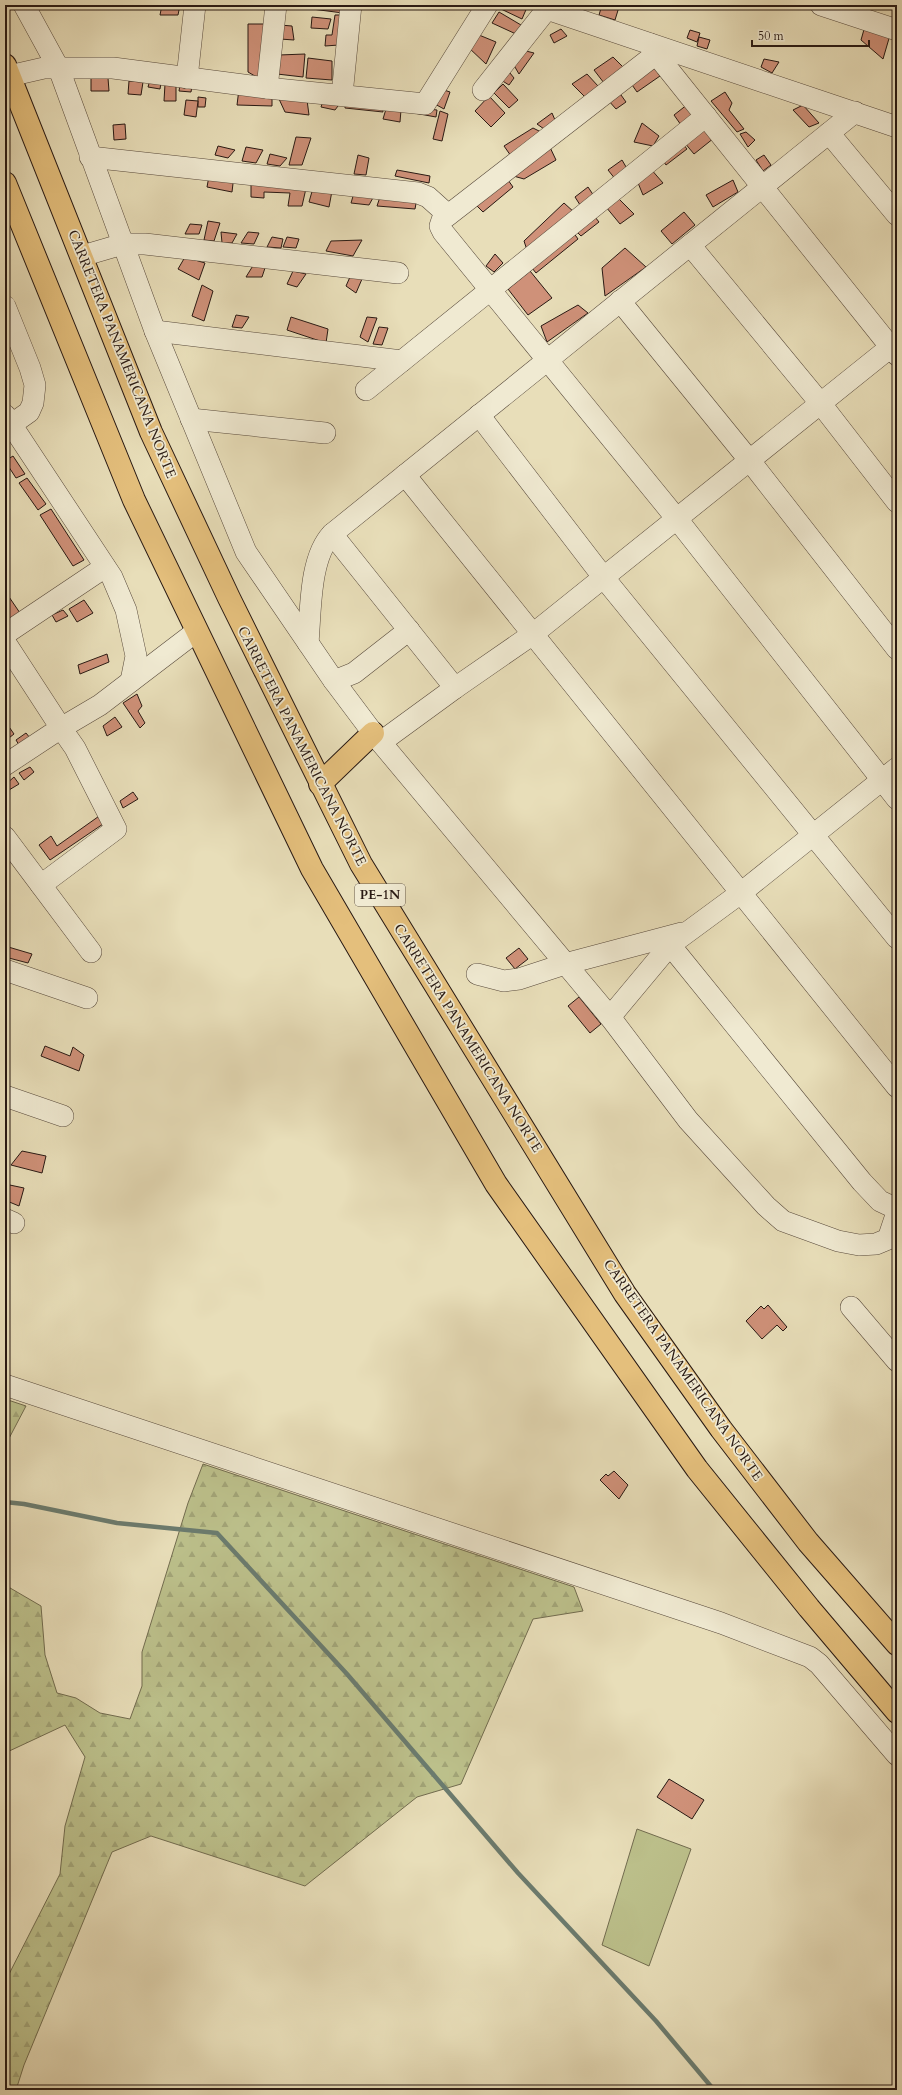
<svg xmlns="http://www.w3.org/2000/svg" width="902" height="2095" font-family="Cardo,serif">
  <defs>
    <pattern id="forest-firs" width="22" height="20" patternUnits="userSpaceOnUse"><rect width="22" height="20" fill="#bcc08b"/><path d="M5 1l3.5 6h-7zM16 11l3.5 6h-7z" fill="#a2a477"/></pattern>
  </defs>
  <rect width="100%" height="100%" fill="#e8deb9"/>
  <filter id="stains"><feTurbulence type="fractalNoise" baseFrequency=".005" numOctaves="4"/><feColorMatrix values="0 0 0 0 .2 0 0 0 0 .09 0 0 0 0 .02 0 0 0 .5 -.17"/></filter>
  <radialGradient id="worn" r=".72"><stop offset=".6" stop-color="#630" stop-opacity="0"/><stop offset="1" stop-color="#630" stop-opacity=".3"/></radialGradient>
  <path fill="#bcc08b" stroke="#726c4f" d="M 637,1829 L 691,1849 L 649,1966 L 602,1945 Z"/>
  <g fill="url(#forest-firs)" stroke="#726c4f">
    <path d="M 5,1399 L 26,1406 L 5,1446 Z"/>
    <path d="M 203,1464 L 574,1587 L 583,1611 L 533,1619 L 461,1784 L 417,1797 L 305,1886 L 151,1836 L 112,1852 L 24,2065 L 16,2090 L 5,2090 L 5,1982 L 60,1874 L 65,1826 L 85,1757 L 65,1725 L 5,1753 L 5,1585 L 41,1606 L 45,1655 L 57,1693 L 76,1698 L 100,1713 L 130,1719 L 142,1686 L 142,1652 L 188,1503 Z"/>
  </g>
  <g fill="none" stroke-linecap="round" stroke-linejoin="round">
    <path stroke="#6b7b6e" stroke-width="4.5" d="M 5,1502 L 24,1504 L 117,1523 L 217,1533 L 347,1674 L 518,1873 L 656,2021 L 714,2090"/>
  </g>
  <g fill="#cf9179" stroke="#281913">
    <path d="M 162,5 L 180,5 L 178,15 L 160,15 Z"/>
    <path d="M 313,5 L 344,5 L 343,13 L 312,9 Z"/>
    <path d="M 503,5 L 528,5 L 522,19 L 501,9 Z"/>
    <path d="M 602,5 L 619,7 L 615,20 L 599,15 Z"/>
    <path d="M 499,12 L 521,25 L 516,34 L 492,23 Z"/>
    <path d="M 335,15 L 341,15 L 339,45 L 325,46 L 326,35 L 332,35 Z"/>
    <path d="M 312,17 L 331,19 L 328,29 L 311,28 Z"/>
    <path d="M 248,24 L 266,24 L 260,79 L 248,72 Z"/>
    <path d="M 280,25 L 292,26 L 294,40 L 280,39 Z"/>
    <path d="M 865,26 L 890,35 L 883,59 L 861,40 Z"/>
    <path d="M 561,29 L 567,36 L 554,43 L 550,35 Z"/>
    <path d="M 690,30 L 700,33 L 697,42 L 687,38 Z"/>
    <path d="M 479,35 L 496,42 L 486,64 L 468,47 Z"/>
    <path d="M 699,37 L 710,40 L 707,49 L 697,46 Z"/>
    <path d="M 526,51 L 534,53 L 519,74 L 512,62 Z"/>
    <path d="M 305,54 L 303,77 L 277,74 L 279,55 Z"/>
    <path d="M 613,57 L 625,69 L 604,83 L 594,70 Z"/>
    <path d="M 308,58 L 332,61 L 332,80 L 306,78 Z"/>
    <path d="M 764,59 L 779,62 L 772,73 L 761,67 Z"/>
    <path d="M 652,64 L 660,76 L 637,92 L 630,82 Z"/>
    <path d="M 510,73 L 514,78 L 509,85 L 501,80 Z"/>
    <path d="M 587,74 L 598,86 L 590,102 L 572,84 Z"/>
    <path d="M 91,78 L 108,78 L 109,91 L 91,91 Z"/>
    <path d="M 150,80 L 161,83 L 160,89 L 148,87 Z"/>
    <path d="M 129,81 L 143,82 L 141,95 L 128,94 Z"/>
    <path d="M 165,84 L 176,84 L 176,101 L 164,101 Z"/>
    <path d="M 503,84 L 518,100 L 509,108 L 494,93 Z"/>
    <path d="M 180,85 L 192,86 L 191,92 L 179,91 Z"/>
    <path d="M 616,88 L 626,102 L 616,109 L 608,100 Z"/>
    <path d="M 239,89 L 272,92 L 272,106 L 237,105 Z"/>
    <path d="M 444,90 L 450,92 L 444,109 L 433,103 Z"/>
    <path d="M 725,92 L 732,103 L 729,110 L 744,129 L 737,132 L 711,101 Z"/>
    <path d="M 489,96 L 505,113 L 491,127 L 475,111 Z"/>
    <path d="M 198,97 L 206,98 L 205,107 L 198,107 Z"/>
    <path d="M 324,98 L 341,102 L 335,110 L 321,107 Z"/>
    <path d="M 279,99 L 307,100 L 309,115 L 285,112 Z"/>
    <path d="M 186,100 L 198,101 L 196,117 L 184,115 Z"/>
    <path d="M 345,101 L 382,104 L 383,112 L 345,108 Z"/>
    <path d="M 688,104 L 695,116 L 681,125 L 674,115 Z"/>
    <path d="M 803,105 L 819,123 L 809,127 L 793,110 Z"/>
    <path d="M 403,106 L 437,110 L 436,117 L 403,111 Z"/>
    <path d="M 386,109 L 401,110 L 400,122 L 383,119 Z"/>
    <path d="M 440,111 L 448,114 L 442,141 L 433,139 Z"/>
    <path d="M 552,113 L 555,120 L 544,129 L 537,124 Z"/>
    <path d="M 642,123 L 659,136 L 653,146 L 634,142 Z"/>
    <path d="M 125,124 L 126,139 L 114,140 L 113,125 Z"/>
    <path d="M 704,127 L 714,138 L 694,154 L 684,142 Z"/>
    <path d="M 533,128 L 541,132 L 511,156 L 504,146 Z"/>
    <path d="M 746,132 L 755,140 L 748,147 L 740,134 Z"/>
    <path d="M 296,137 L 311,138 L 302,165 L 289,165 Z"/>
    <path d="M 547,141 L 556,160 L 524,179 L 510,175 Z"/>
    <path d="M 683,144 L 687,149 L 666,165 L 662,159 Z"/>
    <path d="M 218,146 L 235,150 L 228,158 L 215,155 Z"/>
    <path d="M 246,147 L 263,150 L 256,163 L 242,161 Z"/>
    <path d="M 270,154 L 287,158 L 280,166 L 267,164 Z"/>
    <path d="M 358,155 L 369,158 L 366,175 L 354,174 Z"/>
    <path d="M 764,155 L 771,165 L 763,171 L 756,160 Z"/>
    <path d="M 622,160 L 629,172 L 616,180 L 608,170 Z"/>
    <path d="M 650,168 L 663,183 L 643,195 L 636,178 Z"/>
    <path d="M 397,170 L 430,176 L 429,183 L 395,176 Z"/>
    <path d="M 234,175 L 232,192 L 207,187 L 209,176 Z"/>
    <path d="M 508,180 L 513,187 L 483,212 L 475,204 Z"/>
    <path d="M 733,180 L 738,192 L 713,207 L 706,195 Z"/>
    <path d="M 251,181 L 307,184 L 302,206 L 288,206 L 290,193 L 264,192 L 264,198 L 251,197 Z"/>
    <path d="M 588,187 L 596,199 L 582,208 L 575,197 Z"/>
    <path d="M 313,188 L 332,191 L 329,207 L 309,202 Z"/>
    <path d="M 354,193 L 374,196 L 369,205 L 351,203 Z"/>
    <path d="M 381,194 L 417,198 L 415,209 L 377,206 Z"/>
    <path d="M 618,198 L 634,214 L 620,224 L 606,207 Z"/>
    <path d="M 564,203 L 575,213 L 528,253 L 524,241 Z"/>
    <path d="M 684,212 L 695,225 L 672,244 L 661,231 Z"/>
    <path d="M 595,217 L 599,222 L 581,236 L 575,230 Z"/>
    <path d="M 208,221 L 220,223 L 214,241 L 204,240 Z"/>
    <path d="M 190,224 L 202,225 L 199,234 L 185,234 Z"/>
    <path d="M 221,232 L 237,234 L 232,243 L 222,243 Z"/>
    <path d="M 248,232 L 259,233 L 254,244 L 241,243 Z"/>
    <path d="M 573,232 L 578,239 L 536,273 L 532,268 Z"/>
    <path d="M 272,237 L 283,239 L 281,248 L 267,247 Z"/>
    <path d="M 287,237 L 299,239 L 296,248 L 283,247 Z"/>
    <path d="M 362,240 L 353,256 L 326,251 L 331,241 Z"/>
    <path d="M 625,248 L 646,267 L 605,296 L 602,268 Z"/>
    <path d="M 495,254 L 503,263 L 494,272 L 486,266 Z"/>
    <path d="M 185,257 L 205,263 L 199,280 L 178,269 Z"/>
    <path d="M 254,264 L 266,265 L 262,277 L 246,277 Z"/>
    <path d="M 293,271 L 306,274 L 297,287 L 287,284 Z"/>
    <path d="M 530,271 L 552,298 L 528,315 L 508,289 Z"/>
    <path d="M 350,277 L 362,279 L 356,293 L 346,286 Z"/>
    <path d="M 202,285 L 213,291 L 204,321 L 192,316 Z"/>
    <path d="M 578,305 L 588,313 L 547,342 L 541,326 Z"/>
    <path d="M 236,315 L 249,317 L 242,328 L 232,327 Z"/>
    <path d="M 291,317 L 328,329 L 326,343 L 287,330 Z"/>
    <path d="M 367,317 L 377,318 L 368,342 L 360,337 Z"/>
    <path d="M 379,327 L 388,328 L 382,345 L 373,344 Z"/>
    <path d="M 13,456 L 25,474 L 16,478 L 5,461 Z"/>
    <path d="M 27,478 L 46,504 L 38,510 L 19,483 Z"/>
    <path d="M 51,509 L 84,560 L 73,566 L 40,515 Z"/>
    <path d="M 5,591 L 20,613 L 9,620 L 5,613 Z"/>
    <path d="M 84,600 L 93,613 L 77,622 L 69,609 Z"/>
    <path d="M 63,610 L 68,616 L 56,622 L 52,615 Z"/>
    <path d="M 107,654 L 109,662 L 80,674 L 78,665 Z"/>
    <path d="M 137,694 L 142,706 L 138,711 L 145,723 L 140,728 L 123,703 Z"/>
    <path d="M 115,717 L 122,727 L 107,736 L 103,726 Z"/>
    <path d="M 5,721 L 14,734 L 5,741 Z"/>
    <path d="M 26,733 L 30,738 L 19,745 L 16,740 Z"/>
    <path d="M 30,767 L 34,772 L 24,780 L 19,773 Z"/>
    <path d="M 14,777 L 19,784 L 9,790 L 5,785 Z"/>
    <path d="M 133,792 L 138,799 L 123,808 L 120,801 Z"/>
    <path d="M 102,814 L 106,822 L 50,860 L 39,845 L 51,836 L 57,846 Z"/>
    <path d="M 5,946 L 32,954 L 28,963 L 5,957 Z"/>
    <path d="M 519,948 L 528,959 L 515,969 L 506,958 Z"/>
    <path d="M 579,997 L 601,1024 L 590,1033 L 568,1006 Z"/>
    <path d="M 45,1046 L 70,1056 L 73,1047 L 84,1055 L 79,1071 L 41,1056 Z"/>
    <path d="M 22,1151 L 46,1156 L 42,1173 L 11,1165 Z"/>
    <path d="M 5,1184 L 24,1188 L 19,1206 L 7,1201 Z"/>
    <path d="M 768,1305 L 787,1327 L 783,1331 L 777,1325 L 762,1339 L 746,1321 L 761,1306 L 764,1309 Z"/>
    <path d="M 614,1471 L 628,1485 L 619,1499 L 600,1480 L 606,1474 L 608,1476 Z"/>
    <path d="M 669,1779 L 704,1800 L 692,1819 L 657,1797 Z"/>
  </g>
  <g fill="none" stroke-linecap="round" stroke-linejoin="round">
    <defs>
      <g id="minor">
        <path d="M 24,5 L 59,69 L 155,331 L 246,552 L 334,681 L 373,733 L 610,1017 L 688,1120 L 766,1206 L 783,1221 L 838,1241 L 859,1245 L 876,1244 L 888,1239 L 897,1212"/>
        <path d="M 821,5 L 897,30"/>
        <path d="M 650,44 L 656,54 L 897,355"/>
        <path d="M 656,54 L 442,220 L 440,226 L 443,232 L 677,519 L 897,799"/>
        <path d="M 9,76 L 44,68 L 113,68 L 267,88 L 425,104 L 487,5"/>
        <path d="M 187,78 L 195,5"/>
        <path d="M 267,88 L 276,5"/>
        <path d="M 483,90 L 547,9 L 897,127"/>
        <path d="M 342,95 L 351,5"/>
        <path d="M 829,133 L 897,215"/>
        <path d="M 90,157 L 418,193 L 428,197 L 448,215"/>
        <path d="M 690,245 L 821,404 L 897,502"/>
        <path d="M 82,256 L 123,244 L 145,244 L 398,273"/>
        <path d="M 620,301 L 750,461 L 897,649"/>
        <path d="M 5,306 L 30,368 L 35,385 L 33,403 L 29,412 L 5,429"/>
        <path d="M 155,331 L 402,361"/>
        <path d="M 366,390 L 706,116"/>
        <path d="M 5,415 L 112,577 L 126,610 L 136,656 L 131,681"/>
        <path d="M 479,415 L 604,578 L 897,938"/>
        <path d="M 191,419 L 325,433"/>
        <path d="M 405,475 L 897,1087"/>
        <path d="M 332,534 L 455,688"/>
        <path d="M 5,634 L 105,567"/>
        <path d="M 5,642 L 61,728 L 5,765"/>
        <path d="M 308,643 C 311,611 309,558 332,534 L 855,112"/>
        <path d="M 334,681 L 354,673 L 409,630"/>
        <path d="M 381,742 L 455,688 L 533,634 L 897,342"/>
        <path d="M 5,837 L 91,952"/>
        <path d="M 41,885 L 116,829 L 75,748 L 61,728 L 100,705 L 197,631"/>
        <path d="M 670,945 L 862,1182 L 880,1201 L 897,1209"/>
        <path d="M 5,970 L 87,998"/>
        <path d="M 477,974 L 504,981 L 519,979 L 565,964 L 682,933"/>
        <path d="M 610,1017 L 670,945 L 742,892 L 897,768"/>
        <path d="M 5,1096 L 63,1116"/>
        <path d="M 5,1219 L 14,1223"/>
        <path d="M 851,1307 L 897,1361"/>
        <path d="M 5,1385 L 721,1623 L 810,1657 L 819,1664 L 897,1755"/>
      </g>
      <g id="highway">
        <path d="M 5,65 L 151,432 L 229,598 L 361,864 L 625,1294 L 721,1429 L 808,1542 L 897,1644"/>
        <path d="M 5,183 L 134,500 L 312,869 L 496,1184 L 697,1469 L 809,1608 L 897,1712"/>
        <path d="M 320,784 L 373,733"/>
      </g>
    </defs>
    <use href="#minor" stroke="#584a3c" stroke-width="22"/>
    <use href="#highway" stroke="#281913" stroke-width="24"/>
    <use href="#minor" stroke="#f0ead2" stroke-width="21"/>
    <use href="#highway" stroke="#e4bf7c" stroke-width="22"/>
  </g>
  <g text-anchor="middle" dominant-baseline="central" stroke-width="3.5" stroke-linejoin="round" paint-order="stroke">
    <rect fill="#f0ead2" stroke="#64584c" stroke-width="1" x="355" y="884" width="50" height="22" rx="3"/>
    <g font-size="13" font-weight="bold" fill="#281913">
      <text x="380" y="895">PE-1N</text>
    </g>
    <g font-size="14" fill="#281913" stroke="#f0ead2">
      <text transform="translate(122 354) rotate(68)">CARRETERA PANAMERICANA NORTE</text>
      <text transform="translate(302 746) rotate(63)">CARRETERA PANAMERICANA NORTE</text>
      <text transform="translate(468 1038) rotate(58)">CARRETERA PANAMERICANA NORTE</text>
      <text transform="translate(683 1370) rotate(55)">CARRETERA PANAMERICANA NORTE</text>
    </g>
  </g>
  <rect width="902" height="2095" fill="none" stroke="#e8deb9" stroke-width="20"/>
  <rect x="6" y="6" width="890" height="2083" fill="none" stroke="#281913" stroke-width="2"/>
  <rect x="10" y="10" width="882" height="2075" fill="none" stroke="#281913"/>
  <path d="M752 40v6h117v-6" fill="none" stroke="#281913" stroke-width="2"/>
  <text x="758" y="40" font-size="12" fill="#281913" stroke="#f0ead2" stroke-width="3" paint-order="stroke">50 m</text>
  <rect width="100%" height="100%" filter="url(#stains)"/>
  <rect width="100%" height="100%" fill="url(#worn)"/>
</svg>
